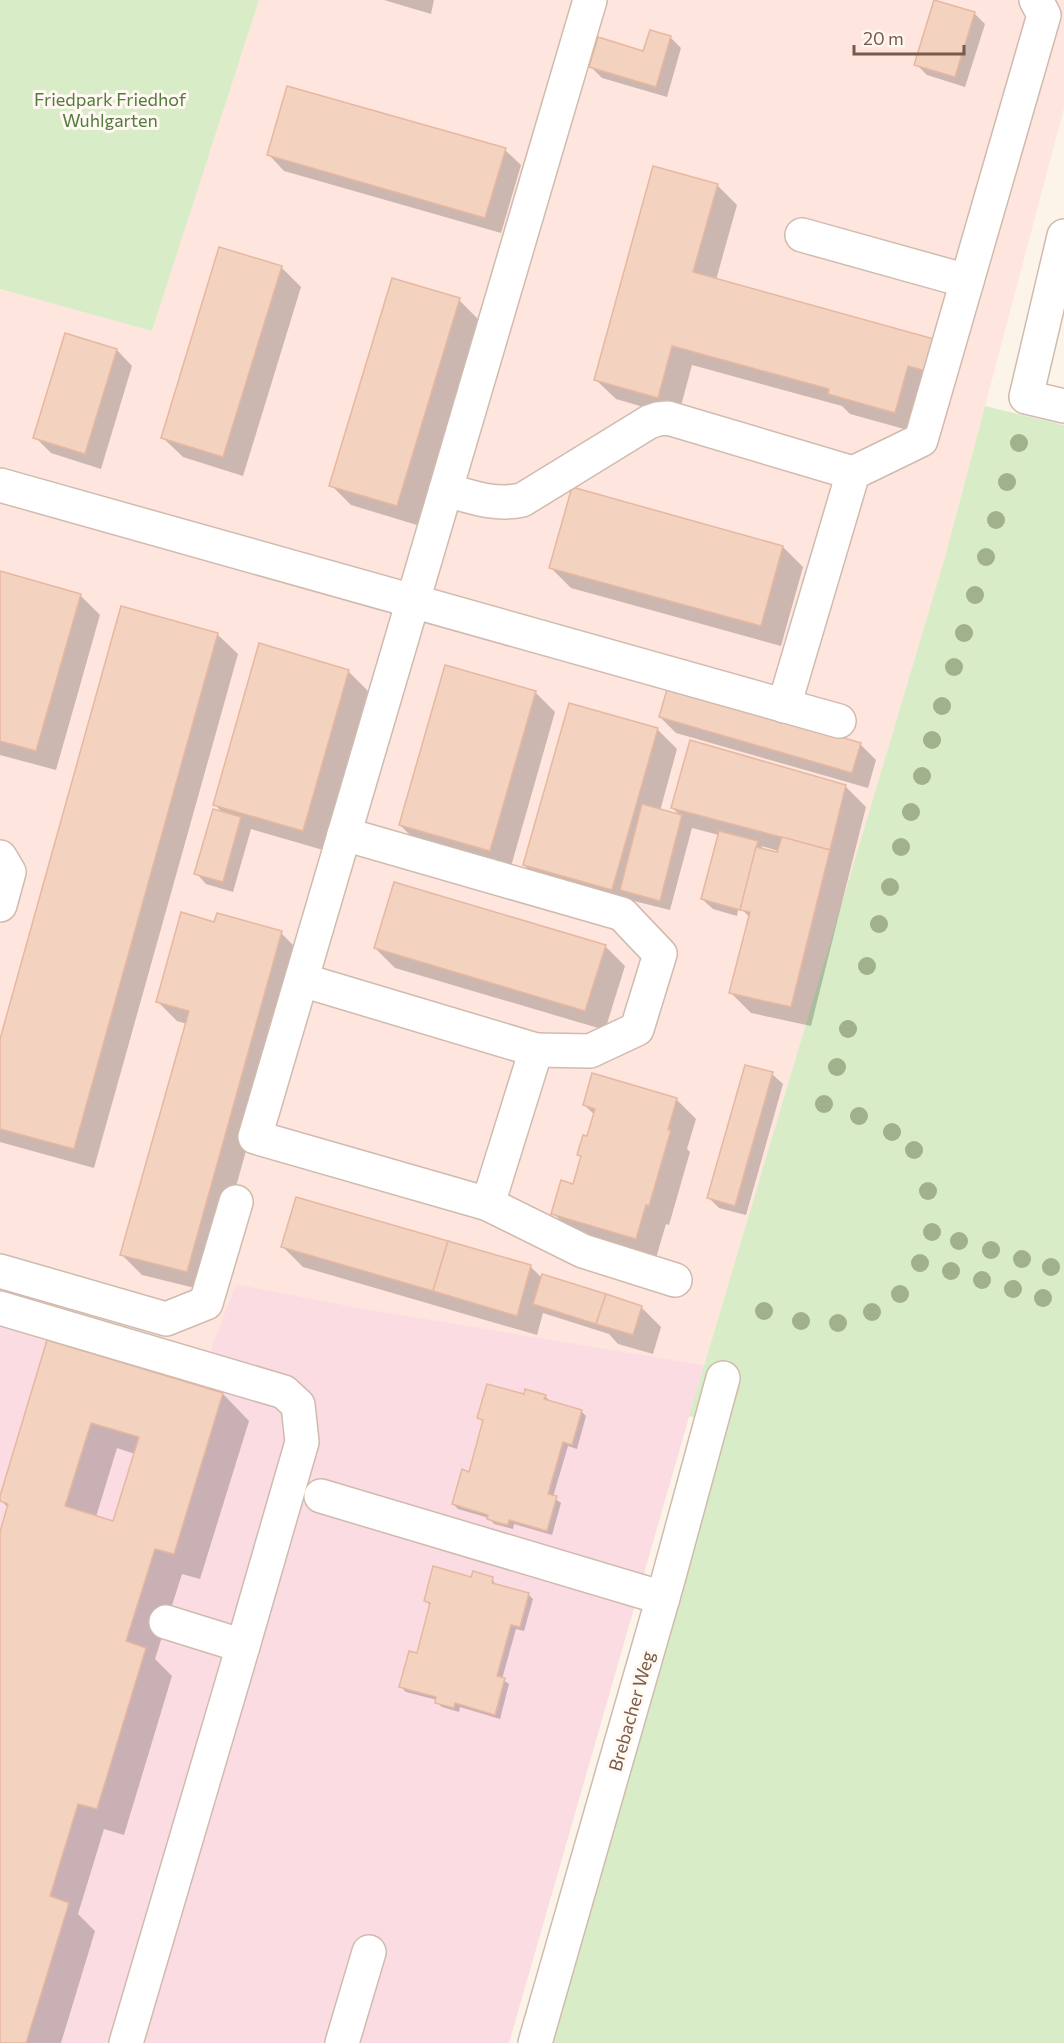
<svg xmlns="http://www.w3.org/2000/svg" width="1064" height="2043" font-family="Commissioner,sans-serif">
  <rect width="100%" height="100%" fill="#fdf4e9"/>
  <path fill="#fee5dd" d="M 259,0 L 1064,0 L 1064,108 L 945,557 L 704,1365 L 354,1307 L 236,1284 L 211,1353 L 0,1292 L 0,289 L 152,331 Z"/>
  <path fill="#fbdce2" d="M 236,1284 L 354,1307 L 704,1365 L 509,2043 L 0,2043 L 0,1292 L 210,1353 Z"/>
  <g fill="#d8ecc7">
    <path d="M 0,0 L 259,0 L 152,331 L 0,289 Z"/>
    <path d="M 985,406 L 1064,425 L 1064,2043 L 549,2043 L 727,1428 L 689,1416 L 945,557 Z"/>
  </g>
  <g fill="#0003" fill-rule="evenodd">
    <path d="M 384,0 L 434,0 L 431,14 Z"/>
    <path d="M 974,13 L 985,24 L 965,87 L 927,75 L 916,64 Z"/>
    <path d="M 651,32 L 671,38 L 681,48 L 667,97 L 602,78 L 591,67 L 644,53 Z"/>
    <path d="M 505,150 L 521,165 L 501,233 L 284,171 L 269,155 Z"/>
    <path d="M 717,185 L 737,205 L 716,280 L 940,342 L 915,432 L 850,414 L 842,406 L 692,365 L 678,417 L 616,399 L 595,379 Z"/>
    <path d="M 281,267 L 301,287 L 243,476 L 183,457 L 162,437 Z"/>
    <path d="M 459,300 L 479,320 L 417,525 L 351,505 L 331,485 Z"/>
    <path d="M 117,350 L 132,366 L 101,469 L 51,453 L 35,437 Z"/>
    <path d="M 783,547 L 803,567 L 781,646 L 571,588 L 551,568 Z"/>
    <path d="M 0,573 L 80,595 L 100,615 L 56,770 L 0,755 Z"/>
    <path d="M 217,634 L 238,654 L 94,1168 L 0,1142 L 0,1044 Z"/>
    <path d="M 348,671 L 368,691 L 323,850 L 251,829 L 233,892 L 206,884 L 196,873 L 224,814 L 215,805 Z"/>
    <path d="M 535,692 L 555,712 L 510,870 L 420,845 L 400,825 Z"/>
    <path d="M 660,717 L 860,744 L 876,760 L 868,788 L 676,733 Z"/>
    <path d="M 657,729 L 677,749 L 660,811 L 681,816 L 672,808 L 846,787 L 866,807 L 811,1026 L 751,1013 L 731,993 L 750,918 L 742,909 L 737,908 L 738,910 L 737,916 L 713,909 L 702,899 L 719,835 L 692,828 L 670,910 L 634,901 L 632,909 L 544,885 L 524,865 ZM 761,846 L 779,851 L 778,854 L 766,851 Z"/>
    <path d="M 215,924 L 281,933 L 301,953 L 207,1291 L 142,1275 L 122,1255 L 187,1024 L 177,1021 L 157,1001 Z"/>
    <path d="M 605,946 L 625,966 L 605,1030 L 395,968 L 375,948 Z"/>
    <path d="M 772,1074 L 783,1084 L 746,1215 L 719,1208 L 709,1198 Z"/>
    <path d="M 676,1099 L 696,1119 L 687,1149 L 690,1152 L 669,1225 L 666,1224 L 656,1258 L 573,1233 L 553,1213 L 574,1186 L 582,1158 L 579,1154 L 588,1137 L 595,1115 L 584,1105 Z"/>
    <path d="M 297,1199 L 531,1267 L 542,1278 L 641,1307 L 661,1327 L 653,1354 L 618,1344 L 609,1334 L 543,1313 L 537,1335 L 303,1267 L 283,1247 Z"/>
    <path d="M 48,1342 L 223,1394 L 249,1421 L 200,1579 L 182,1574 L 155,1659 L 172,1676 L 124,1835 L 104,1829 L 78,1914 L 95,1931 L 61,2043 L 0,2043 L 0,1537 L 9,1508 L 0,1500 ZM 117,1448 L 135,1454 L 114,1523 L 96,1517 Z"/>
    <path d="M 525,1396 L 545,1396 L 550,1401 L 581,1411 L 586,1416 L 577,1449 L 568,1446 L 553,1497 L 561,1503 L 552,1535 L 514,1524 L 513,1529 L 502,1526 L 494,1524 L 489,1518 L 458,1509 L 453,1504 L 470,1474 L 484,1423 L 478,1417 Z"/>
    <path d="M 472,1579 L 492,1579 L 497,1586 L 528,1594 L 533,1599 L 524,1631 L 516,1629 L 502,1679 L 509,1684 L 500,1719 L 460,1707 L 459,1712 L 442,1707 L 436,1702 L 437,1700 L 406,1692 L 401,1687 L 418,1655 L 431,1606 L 425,1601 Z"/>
  </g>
  <g fill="#f4d2c0" stroke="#e7b7a0" stroke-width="1.5" fill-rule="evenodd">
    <path d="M 934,0 L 975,12 L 955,77 L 914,65 Z"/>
    <path d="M 650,30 L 671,36 L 656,87 L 589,67 L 598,37 L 643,51 Z"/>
    <path d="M 287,86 L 506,148 L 485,218 L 267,155 Z"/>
    <path d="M 653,166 L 718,184 L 693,272 L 941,341 L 932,373 L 908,366 L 895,413 L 828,394 L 829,389 L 672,346 L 658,398 L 594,380 Z"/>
    <path d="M 219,247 L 282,266 L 223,457 L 161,438 Z"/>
    <path d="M 392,278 L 460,298 L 397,506 L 329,486 Z"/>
    <path d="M 65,333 L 117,349 L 85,454 L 33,438 Z"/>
    <path d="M 572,487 L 783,546 L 761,626 L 549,568 Z"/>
    <path d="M 0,571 L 81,594 L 36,751 L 0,741 Z"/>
    <path d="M 121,606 L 218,633 L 74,1149 L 0,1129 L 0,1039 Z"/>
    <path d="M 259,643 L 349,670 L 303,831 L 213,805 Z"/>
    <path d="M 445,665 L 536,691 L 490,851 L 399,825 Z"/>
    <path d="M 668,686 L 861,743 L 852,773 L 659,717 Z"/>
    <path d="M 569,703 L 658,728 L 612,890 L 523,865 Z"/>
    <path d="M 690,740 L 846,785 L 830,850 L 671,808 Z"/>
    <path d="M 642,804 L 682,815 L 660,901 L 620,890 Z"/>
    <path d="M 213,809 L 241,817 L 223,882 L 194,874 Z"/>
    <path d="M 719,831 L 758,841 L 740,910 L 701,899 Z"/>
    <path d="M 782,837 L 830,850 L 791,1007 L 729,993 L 750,912 L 740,910 L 756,847 L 777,852 Z"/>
    <path d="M 394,882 L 606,945 L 585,1011 L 374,948 Z"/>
    <path d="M 181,912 L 214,922 L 217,913 L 282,931 L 187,1272 L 120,1255 L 189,1011 L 156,1002 Z"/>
    <path d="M 745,1065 L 773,1072 L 735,1206 L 707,1198 Z"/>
    <path d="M 592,1073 L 677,1098 L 668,1130 L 671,1130 L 649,1206 L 646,1205 L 636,1239 L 551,1214 L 561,1180 L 573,1184 L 581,1156 L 577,1155 L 583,1135 L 587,1136 L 595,1109 L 583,1105 Z"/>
    <path d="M 296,1197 L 448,1241 L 433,1291 L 281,1247 Z"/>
    <path d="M 448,1241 L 531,1265 L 517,1316 L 433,1291 Z"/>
    <path d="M 542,1274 L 606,1294 L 596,1324 L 533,1304 Z"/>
    <path d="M 606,1294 L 642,1306 L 633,1335 L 596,1324 Z"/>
    <path d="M 47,1340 L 223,1393 L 174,1554 L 155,1549 L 126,1641 L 146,1648 L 97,1809 L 78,1804 L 50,1896 L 69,1903 L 26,2043 L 0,2043 L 0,1532 L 8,1504 L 0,1501 L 0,1496 ZM 91,1423 L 139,1437 L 113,1521 L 65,1506 Z"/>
    <path d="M 487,1384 L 524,1394 L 525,1389 L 546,1395 L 544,1399 L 582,1410 L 572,1445 L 563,1442 L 548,1494 L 557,1496 L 547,1531 L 509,1520 L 508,1525 L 496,1522 L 487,1519 L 488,1515 L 452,1504 L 462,1469 L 469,1472 L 483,1420 L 477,1418 Z"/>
    <path d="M 433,1566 L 471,1577 L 473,1571 L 493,1577 L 492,1583 L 529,1593 L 520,1627 L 511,1625 L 497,1676 L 505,1678 L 495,1715 L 455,1703 L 454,1708 L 435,1703 L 436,1697 L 399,1687 L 409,1651 L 417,1653 L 430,1603 L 424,1601 Z"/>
  </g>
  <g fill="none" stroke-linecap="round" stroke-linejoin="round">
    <defs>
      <g id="minor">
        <path d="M 802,235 L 967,281"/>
        <path d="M 1064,236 L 1026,397 L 1064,406"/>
        <path d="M 0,485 L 839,721"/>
        <path d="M 446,490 C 473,497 493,506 522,500 L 649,422 L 658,419 L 668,418 L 853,473"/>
        <path d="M 784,706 L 853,473 L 921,440 L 1044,15 L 1036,0"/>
        <path d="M 344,834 L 622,914 L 660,954 L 637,1029 L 590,1051 L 536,1050"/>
        <path d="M 0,857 L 9,872 L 0,905"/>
        <path d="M 302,980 L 536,1050 L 488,1204 L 255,1137 L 590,0"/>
        <path d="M 488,1204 L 583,1251 L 675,1280"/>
        <path d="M 0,1271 L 166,1319 L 206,1303 L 236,1202"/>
        <path d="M 0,1308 L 284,1392 L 298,1405 L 302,1442 L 243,1646 L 166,1622"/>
        <path d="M 321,1496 L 663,1598"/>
        <path d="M 126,2043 L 243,1646"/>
        <path d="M 342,2043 L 369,1952"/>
        <path d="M 535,2043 L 668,1580 L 723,1378"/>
      </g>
    </defs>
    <use href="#minor" stroke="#d0bbae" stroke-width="36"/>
    <use href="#minor" stroke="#fff" stroke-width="33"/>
  </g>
  <g fill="#a0b18c">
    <circle cx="1019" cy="443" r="9"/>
    <circle cx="1007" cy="482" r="9"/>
    <circle cx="996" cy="520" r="9"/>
    <circle cx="986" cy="557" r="9"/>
    <circle cx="975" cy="595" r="9"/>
    <circle cx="964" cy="633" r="9"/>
    <circle cx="954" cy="667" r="9"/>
    <circle cx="942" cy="706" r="9"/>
    <circle cx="932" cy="740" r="9"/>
    <circle cx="922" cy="776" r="9"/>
    <circle cx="911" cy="812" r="9"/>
    <circle cx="901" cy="847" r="9"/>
    <circle cx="890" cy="887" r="9"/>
    <circle cx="879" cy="924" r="9"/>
    <circle cx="867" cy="966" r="9"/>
    <circle cx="848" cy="1029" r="9"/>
    <circle cx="837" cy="1067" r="9"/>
    <circle cx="824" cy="1104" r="9"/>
    <circle cx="859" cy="1116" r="9"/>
    <circle cx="892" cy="1132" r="9"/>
    <circle cx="914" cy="1150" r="9"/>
    <circle cx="928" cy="1191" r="9"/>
    <circle cx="932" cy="1232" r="9"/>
    <circle cx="959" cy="1241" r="9"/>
    <circle cx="991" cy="1250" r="9"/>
    <circle cx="1022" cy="1259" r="9"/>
    <circle cx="920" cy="1263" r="9"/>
    <circle cx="1051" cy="1267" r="9"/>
    <circle cx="951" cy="1271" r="9"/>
    <circle cx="982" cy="1280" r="9"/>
    <circle cx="1013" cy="1289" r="9"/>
    <circle cx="900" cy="1294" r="9"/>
    <circle cx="1043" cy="1298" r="9"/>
    <circle cx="764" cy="1311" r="9"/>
    <circle cx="872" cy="1312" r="9"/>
    <circle cx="801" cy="1321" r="9"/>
    <circle cx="838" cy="1323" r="9"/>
  </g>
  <g text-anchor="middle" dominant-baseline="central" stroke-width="6" stroke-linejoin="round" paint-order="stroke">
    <g font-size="18" fill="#547a40" stroke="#fff9f1">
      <text x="110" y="99">Friedpark Friedhof<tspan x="110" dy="21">Wuhlgarten</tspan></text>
    </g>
    <g font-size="18" fill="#79594b" stroke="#fff9f1">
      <text transform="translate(631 1711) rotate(-74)">Brebacher Weg</text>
    </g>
  </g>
  <path d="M854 45v9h110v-9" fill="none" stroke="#79594b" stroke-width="3"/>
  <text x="863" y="45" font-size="18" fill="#79594b" stroke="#fff9f1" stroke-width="4.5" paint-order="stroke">20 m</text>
</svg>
